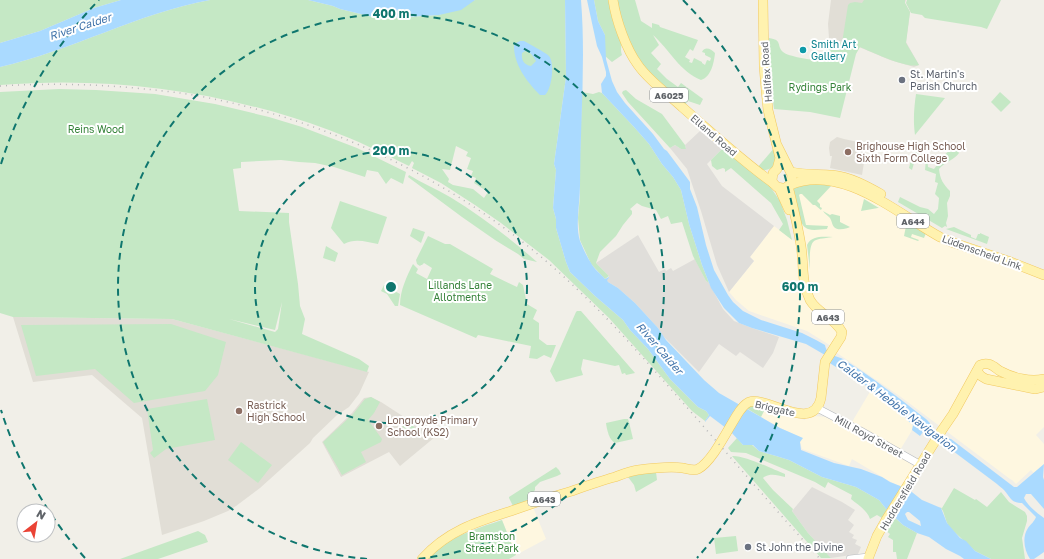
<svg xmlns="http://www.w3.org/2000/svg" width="1044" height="559" font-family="'Golos Text',sans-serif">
  <rect width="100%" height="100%" fill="#f1efe8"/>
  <g fill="#fef7e0">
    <path d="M 841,183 L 918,224 L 1044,275 L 1044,427 L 1036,435 L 1044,444 L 1044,464 L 1034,473 L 1031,470 L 1016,484 L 1012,480 L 1010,479 L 901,397 L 837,353 L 831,346 L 807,331 L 749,311 L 736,300 L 729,292 L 754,261 L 750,257 L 774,226 L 801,246 L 788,186 Z"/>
    <path d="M 871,390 L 914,425 L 911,432 L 897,455 L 911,463 L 913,466 L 912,469 L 901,487 L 889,481 L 852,459 L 849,466 L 802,449 L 800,442 L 802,438 L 780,428 L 761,417 L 766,408 L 768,410 L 768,409 L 805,420 L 806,417 L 814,416 L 826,417 L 843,426 L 847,420 L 852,422 Z"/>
    <path d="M 533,507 L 546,539 L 516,555 L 502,520 Z"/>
  </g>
  <g fill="#e0deda">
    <path d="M 700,131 L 722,149 L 707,164 L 722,186 L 774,226 L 750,257 L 754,261 L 729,292 L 717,265 L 701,211 L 687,169 L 670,148 L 675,145 L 681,149 L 686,149 L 685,145 Z"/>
    <path d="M 638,235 L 659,272 L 665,269 L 666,271 L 671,268 L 673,271 L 695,259 L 706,281 L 709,283 L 723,309 L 734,321 L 752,328 L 779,337 L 773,353 L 763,368 L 740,352 L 736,356 L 719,344 L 699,372 L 663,336 L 658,328 L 635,303 L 618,288 L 608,282 L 606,280 L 609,278 L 609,276 L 596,263 Z"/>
    <path d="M 812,487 L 842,502 L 855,510 L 848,520 L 854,525 L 849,532 L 854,535 L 852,538 L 857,540 L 855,544 L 861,547 L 858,554 L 831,558 L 808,533 L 792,511 Z"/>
  </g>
  <g fill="#e1ded6">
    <path d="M 831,0 L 906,0 L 905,3 L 910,12 L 906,42 L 919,65 L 914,67 L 890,60 L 859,47 L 829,38 L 828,24 Z"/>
    <path d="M 837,137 L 844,139 L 867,144 L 862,175 L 830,168 L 832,156 L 830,156 L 829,148 L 830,142 Z"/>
    <path d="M 13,317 L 172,319 L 369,372 L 359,394 L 349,407 L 337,415 L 313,438 L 310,443 L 260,488 L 236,506 L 228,511 L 204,521 L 162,535 L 142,418 L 92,375 L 33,382 Z"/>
    <path d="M 371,397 L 381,402 L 435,437 L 400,466 L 389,452 L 341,477 L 322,442 L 352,413 L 364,398 Z"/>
  </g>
  <g fill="#c5e8c5" fill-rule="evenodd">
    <path d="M 0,0 L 121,0 L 94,8 L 40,31 L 0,43 Z"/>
    <path d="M 210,0 L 308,0 L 333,6 L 340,9 L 373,17 L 390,18 L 439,15 L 475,0 L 565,0 L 566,77 L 554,164 L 556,170 L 553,208 L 556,219 L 556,228 L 566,262 L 570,272 L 595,296 L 623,320 L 630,330 L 648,349 L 670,379 L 698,407 L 706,411 L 709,415 L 705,421 L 692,411 L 609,318 L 549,260 L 501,223 L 475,205 L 441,183 L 412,168 L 414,163 L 412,161 L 409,166 C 383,153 356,140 329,130 C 223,91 112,76 0,85 L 0,67 C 71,51 138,13 210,0 ZM 456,146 L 468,152 L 466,156 L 471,158 L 467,169 L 473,171 L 471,176 L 476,178 L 474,183 L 488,192 L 484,198 L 473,189 L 453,185 L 448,182 L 449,179 L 442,169 L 450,170 Z"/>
    <path d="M 594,0 L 609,0 C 612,14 617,28 621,43 C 622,47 620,49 622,55 L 612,62 L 605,56 L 605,35 L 598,21 Z"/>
    <path d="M 617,0 L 635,0 L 641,21 L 652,28 L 652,23 L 659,25 L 660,27 L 698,40 L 693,51 L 690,49 L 685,57 L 690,60 L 689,62 L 692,63 L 694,58 L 702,62 L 702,63 L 705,65 L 707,60 L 710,61 L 711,58 L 705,55 L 705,53 L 702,52 C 705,46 711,49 715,53 C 714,63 711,77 701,80 C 680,72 669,49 653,35 L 659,45 L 651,53 L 661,64 L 657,69 L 667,79 L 678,87 L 681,83 L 703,99 L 700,105 L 688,101 L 685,105 L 645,70 L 631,47 L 621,17 Z"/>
    <path d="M 864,0 L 905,0 L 905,3 L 910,12 L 906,43 L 919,65 C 907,69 872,52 860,47 L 856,54 L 840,118 L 810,112 L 774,109 L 768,62 L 769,38 C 783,40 776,45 783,52 C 789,57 816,61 823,60 L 825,43 L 831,44 L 832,39 L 842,43 L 848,5 L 850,3 L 855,2 L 862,3 Z"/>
    <path d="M 907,0 L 1001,0 L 987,29 L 981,27 L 925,18 L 922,15 L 911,13 L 906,3 Z"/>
    <path d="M 59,89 L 96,90 L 155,94 L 215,104 L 269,117 L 302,127 L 357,148 L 406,172 L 403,184 L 391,178 L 386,184 L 378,172 L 367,170 L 365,177 L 334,167 L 315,163 L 299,162 L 281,160 L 241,162 L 241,168 L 233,169 L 239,211 L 289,213 L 289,222 L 298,284 L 300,306 L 305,319 L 302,334 L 359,359 L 369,366 L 367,372 L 172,319 L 13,317 L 0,313 L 0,92 ZM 282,302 L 278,329 L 275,332 L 229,319 L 275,330 Z"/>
    <path d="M 626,90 L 636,99 L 662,114 L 685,145 L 686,149 L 681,149 L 675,145 L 670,148 L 628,102 L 622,93 L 623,91 Z"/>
    <path d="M 582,92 L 593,94 L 599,92 L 602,93 L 634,127 L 649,144 L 662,164 L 673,177 L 681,190 L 689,224 L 702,265 L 709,283 L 706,281 L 693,256 L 682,222 L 671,224 L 668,216 L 661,219 L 656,210 L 642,206 L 637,203 L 630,209 L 632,211 L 632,214 L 623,225 L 616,236 L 600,252 L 596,263 L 609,276 L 605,279 L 591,264 L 580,240 L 578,218 L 580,196 L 580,154 Z"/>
    <path d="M 1000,92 L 1011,102 L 1001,112 L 991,102 Z"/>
    <path d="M 916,94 L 945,98 L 915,135 C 913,121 914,108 916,94 Z"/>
    <path d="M 916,142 L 919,144 L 918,152 C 925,156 928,159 928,167 L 934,169 L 937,165 L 938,160 L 949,151 L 956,149 L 959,153 C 954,160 945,162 939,169 C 940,179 943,184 950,191 L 950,196 L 947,203 L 948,216 L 946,223 L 947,227 L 945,226 L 942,228 L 898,202 L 900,197 L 920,207 L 928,209 L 934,214 L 938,209 L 939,198 L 935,194 L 938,183 L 935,182 L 936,174 L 925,170 L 926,159 L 920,157 L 915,158 L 914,163 L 912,170 L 909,168 L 915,143 Z"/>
    <path d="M 775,147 L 778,157 L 772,168 C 767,170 762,172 757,168 Z"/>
    <path d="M 723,148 L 769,185 L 780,201 L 787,220 L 792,240 L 779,230 L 783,224 L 771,203 L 731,168 L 725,172 L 725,169 L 723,168 L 717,170 L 712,166 L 711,160 Z"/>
    <path d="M 409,175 C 422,183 436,189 450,197 C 481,216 510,238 537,262 L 524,259 L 518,254 L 495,240 L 462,217 L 408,177 Z"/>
    <path d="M 798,182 L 832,185 L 817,201 L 820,204 L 820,207 L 822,208 L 821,210 L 815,205 L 813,205 L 802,194 L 800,194 L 799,195 L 806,225 L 828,226 L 827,229 C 821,229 814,231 808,229 C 800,226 794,208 793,201 C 792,196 793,190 793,185 Z"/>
    <path d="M 864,199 L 879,208 L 878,208 L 861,211 Z"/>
    <path d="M 340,201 L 387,217 L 378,244 C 367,242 355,238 344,244 L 331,228 Z"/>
    <path d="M 823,211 L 830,215 L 832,214 L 840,216 L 840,222 L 850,227 C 847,229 837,231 834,227 C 832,225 832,221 830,218 C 827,215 825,214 823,211 Z"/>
    <path d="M 907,221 L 926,233 L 924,238 L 912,234 L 911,237 L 919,240 L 918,241 L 904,236 Z"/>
    <path d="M 954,227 L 971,235 L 971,237 L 976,239 L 978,234 L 980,234 L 980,233 L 989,237 L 987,244 L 946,229 Z"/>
    <path d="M 413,228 L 425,232 L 421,243 L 410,236 Z"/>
    <path d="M 428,236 L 445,244 L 450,244 L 493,269 L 490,274 L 517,287 L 519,282 L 523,285 L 527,304 L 537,310 L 533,319 L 539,323 L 539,339 L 547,345 L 556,345 L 551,358 L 544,355 L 537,359 L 529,358 L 531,346 L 478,335 L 476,338 L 400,305 C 400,290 407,276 413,264 L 418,269 L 416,273 L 427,279 L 432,268 L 424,263 L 422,265 L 421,265 L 420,266 L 417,264 L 416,260 Z"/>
    <path d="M 833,237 C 828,238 821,238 816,240 C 808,242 810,262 810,270 L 807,245 C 812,235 823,237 833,237 Z"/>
    <path d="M 326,246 L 338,253 L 335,262 L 323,258 Z"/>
    <path d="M 384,285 L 400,294 L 398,306 L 395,306 L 387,294 L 381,291 Z"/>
    <path d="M 577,311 L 581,311 L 635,373 L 626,375 L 625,373 L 622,374 L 619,365 L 615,366 L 583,359 L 581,369 L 583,375 L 556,382 L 550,371 L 576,312 Z"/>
    <path d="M 171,324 L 226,342 L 218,375 L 205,391 L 134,403 L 95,369 L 36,376 L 21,325 Z"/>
    <path d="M 371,397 L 380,402 L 374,413 L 368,420 L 382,439 L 381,442 L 361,452 L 366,462 L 342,475 L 323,442 L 353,414 L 365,399 Z"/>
    <path d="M 207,399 L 215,440 L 166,449 L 154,458 L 150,453 L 153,450 L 147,409 Z"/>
    <path d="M 757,405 L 766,407 L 761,417 L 746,408 L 749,406 Z"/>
    <path d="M 405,418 L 415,428 L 409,433 L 399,423 Z"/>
    <path d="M 624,419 L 628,419 L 629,422 L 633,439 L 615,443 C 609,440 607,430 606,423 Z"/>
    <path d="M 737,438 L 743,445 L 752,445 L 759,451 L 776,456 L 789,460 L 822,477 L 856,487 L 879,500 L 887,510 L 882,518 L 877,515 L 870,519 C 867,510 858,505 851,499 L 852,495 L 831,484 L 828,482 L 825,488 L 815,482 L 746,453 L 731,452 L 728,448 Z"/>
    <path d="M 241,442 L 272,465 L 258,483 L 228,460 Z"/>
    <path d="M 732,456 C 744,455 772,469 785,474 L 785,477 C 777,475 771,473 764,477 L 763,478 L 773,490 L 793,509 L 792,511 L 808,533 L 831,558 L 821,558 Z"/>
    <path d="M 556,467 L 559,470 L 561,474 L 557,476 L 540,482 L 535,487 L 535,490 L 526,501 L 513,506 L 509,498 L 509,497 Z"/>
    <path d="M 656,472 L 657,480 L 636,492 L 634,485 L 628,477 L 643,473 Z"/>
    <path d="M 954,488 L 975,500 L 976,499 L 987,507 L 1001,492 L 1009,502 L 1025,512 L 1027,516 L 1027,521 L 1022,538 L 1025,559 L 991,559 L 975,551 L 950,528 L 947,523 L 943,511 L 941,508 L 938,507 L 942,508 Z"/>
    <path d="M 894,517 L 903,525 L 917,533 L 907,559 L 897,559 L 896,552 L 893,552 L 893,540 L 888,537 L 890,534 L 885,530 Z"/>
    <path d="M 502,520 L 516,555 L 509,559 L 428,559 C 432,555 435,551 439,548 C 458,534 481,527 502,520 Z"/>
    <path d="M 198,531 L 205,535 L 208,542 L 158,559 L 120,559 Z"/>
    <path d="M 736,536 L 738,551 L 716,554 L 714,538 Z"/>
  </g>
  <g fill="#aadaff" fill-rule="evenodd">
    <path d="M 121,0 L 210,0 C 138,13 71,51 0,67 L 0,43 L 40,31 L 94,8 Z"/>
    <path d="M 308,0 L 475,0 L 461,10 L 439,15 L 390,18 L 373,17 L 340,9 L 333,6 Z"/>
    <path d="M 565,0 L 581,0 C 586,62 580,124 580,186 C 580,204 575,224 580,241 C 583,248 587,257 591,263 C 594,269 601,274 605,279 L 609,277 L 609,278 L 607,280 L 608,282 L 618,288 L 635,303 L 658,328 L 666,340 L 704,380 L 719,393 L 780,428 L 803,438 L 800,442 L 801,450 L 834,463 L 861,469 L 882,477 L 890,482 L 908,489 L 922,500 L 941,508 L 947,523 L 960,538 L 966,541 L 975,551 L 991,559 L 964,559 L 960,556 L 946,549 L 929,537 L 917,533 L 903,525 L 887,510 L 879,500 L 856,487 L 822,477 L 789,460 L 776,456 L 759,451 L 753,445 L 743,445 L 730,431 L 710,416 L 705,422 L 705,421 L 709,415 L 706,411 L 698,407 L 670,379 L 648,349 L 630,330 L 623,320 L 595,296 L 570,272 L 566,262 L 556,228 L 556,219 L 553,208 L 556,170 L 554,164 L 566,77 ZM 907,512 L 909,512 L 920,521 L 921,526 L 908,520 L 905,514 Z"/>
    <path d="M 587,0 L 594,0 L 598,21 L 605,35 L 606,59 L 612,81 L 617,92 L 625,103 L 653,134 L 664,149 L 667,151 L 690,182 L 690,189 L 697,207 L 706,245 L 714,270 L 728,295 L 733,302 L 743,311 L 761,320 L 802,333 L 816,340 L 825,345 C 827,356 835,355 843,359 C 872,377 899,398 926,419 C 936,429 935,436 951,439 L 1014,487 L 1017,487 L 1044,464 L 1043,477 L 1044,480 L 1044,509 L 1031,494 L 1026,494 L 1024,498 C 1028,506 1037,513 1044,518 L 1044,552 L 1034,559 L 1030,559 C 1024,550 1022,537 1028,528 C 1031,524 1034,522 1036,517 L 1022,503 C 1011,503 1011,498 1004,490 C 1002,488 999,486 997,484 L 941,442 L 923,432 L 920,436 L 912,430 L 913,425 L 907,420 L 907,418 L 903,414 L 868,387 L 828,362 L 825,355 L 806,344 L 752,328 L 739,323 L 724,308 L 711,288 L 702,265 L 689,224 L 681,190 L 673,177 L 662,164 L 649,144 L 634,127 L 602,93 L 601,84 L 606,76 L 606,72 L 602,57 L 597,46 Z"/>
    <path d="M 520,41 L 524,41 C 529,44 545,52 549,56 C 555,63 552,89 545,95 L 540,95 C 527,82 513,64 514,44 ZM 525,51 C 531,52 533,56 536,61 L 531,66 C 524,65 521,60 522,53 Z"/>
  </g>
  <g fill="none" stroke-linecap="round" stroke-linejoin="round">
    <defs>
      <g id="tertiary">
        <path d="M 817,408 L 861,431 L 921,465"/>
        <path d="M 850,559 L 869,557"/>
      </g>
      <g id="primary">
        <path d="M 613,0 C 616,20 626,49 638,65 C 649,81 668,94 682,107 C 712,133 741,160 773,183"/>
        <path d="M 763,0 L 764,66 L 766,90 L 768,110 L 780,158 L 777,169 L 773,173 L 772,180 L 773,183 L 777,187 L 782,188 L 785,188 L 790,185 L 791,182 L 792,175 L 776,143"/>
        <path d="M 791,172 C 804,175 818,174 832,175 C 850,177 865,185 881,194"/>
        <path d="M 790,185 C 841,163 898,214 940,237 L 951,242 L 1008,261 L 1044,275"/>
        <path d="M 779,188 L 789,210"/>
        <path d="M 977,371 L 981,376 L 986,379 L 1030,388 L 1035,389 L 1044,387"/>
        <path d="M 422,559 C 447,531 476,522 511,511 C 531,504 551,497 572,491 C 586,486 600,481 615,477 C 623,474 630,471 638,470 C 653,468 669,466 683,468 C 688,469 694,471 698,469 C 712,462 728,429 737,415 C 740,410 743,405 749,402 C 768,396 813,434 821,398 L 825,362 L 841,337 L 842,332 C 834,317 818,314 810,300 C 801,282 804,265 801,246 C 798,226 793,206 788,186"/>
        <path d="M 868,559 L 877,536 L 886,520 L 942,430 L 953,414 L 980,365 C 989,361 994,367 1000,371 C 1013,378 1030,382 1044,379"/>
      </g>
    </defs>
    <use href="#tertiary" stroke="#b5b8bc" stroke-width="8"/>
    <use href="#primary" stroke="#f2c960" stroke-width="10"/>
    <use href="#tertiary" stroke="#fff" stroke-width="7"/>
    <use href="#primary" stroke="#fff2af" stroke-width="9"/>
    <path stroke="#b6b7b8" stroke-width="1.5" stroke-dasharray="1 5" stroke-linecap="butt" d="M 0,86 C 48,83 96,84 145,89 C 164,91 184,93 204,97 C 344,124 477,192 580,292 C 617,327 651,367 685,405 C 730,457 774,508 820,559"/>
  </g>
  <g fill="none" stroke="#0f766e" stroke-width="2" stroke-dasharray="7 5">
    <circle cx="391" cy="287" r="136"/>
    <path d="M367 559A273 273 0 1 1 415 559"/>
    <path d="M85 558A409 409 0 0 1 1 410M1 164A409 409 0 0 1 99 0M683 0A409 409 0 0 1 697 558"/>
  </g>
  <circle fill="#0f9aa8" stroke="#fff" stroke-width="1.5" cx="803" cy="50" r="4"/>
  <g fill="#6b7280" stroke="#fff" stroke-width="1.5">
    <circle cx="902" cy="80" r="4"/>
    <circle cx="748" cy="547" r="4"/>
  </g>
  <g fill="#8d6e63" stroke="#fff" stroke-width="1.5">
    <circle cx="848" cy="152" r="4"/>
    <circle cx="239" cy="411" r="4"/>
    <circle cx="379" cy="426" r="4"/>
  </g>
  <g text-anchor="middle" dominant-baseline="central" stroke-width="4" stroke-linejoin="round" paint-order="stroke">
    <g fill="#fff" stroke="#8f9295" stroke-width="1">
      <rect x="650" y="88" width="38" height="14" rx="3"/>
      <rect x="897" y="214" width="32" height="14" rx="3"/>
      <rect x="812" y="310" width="32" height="14" rx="3"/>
      <rect x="528" y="492" width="32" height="14" rx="3"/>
    </g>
    <g font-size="9" font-weight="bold" fill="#5f6368">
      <text x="669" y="95">A6025</text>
      <text x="913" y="221">A644</text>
      <text x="828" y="317">A643</text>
      <text x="544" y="499">A643</text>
    </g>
    <g font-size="10" fill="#0d838f" stroke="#fff" text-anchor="start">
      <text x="811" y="44">Smith Art<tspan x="811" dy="12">Gallery</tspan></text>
    </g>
    <g font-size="10" fill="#5f6368" stroke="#fff">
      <text transform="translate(766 72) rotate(-94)">Halifax Road</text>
      <text transform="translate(714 135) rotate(41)">Elland Road</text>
      <text transform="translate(982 252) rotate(20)">Lüdenscheid Link</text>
      <text transform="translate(775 408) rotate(13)">Briggate</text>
      <text transform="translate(869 436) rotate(29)">Mill Royd Street</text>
      <text transform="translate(905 491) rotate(-59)">Huddersfield Road</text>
    </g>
    <g font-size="10" fill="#5b616d" stroke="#fff" text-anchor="start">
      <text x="910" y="74">St. Martin's<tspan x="910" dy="12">Parish Church</tspan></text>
      <text x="756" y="547">St John the Divine</text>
    </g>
    <g font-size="10" fill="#348238" stroke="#fff">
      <text x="820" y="87">Rydings Park</text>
      <text x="96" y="129">Reins Wood</text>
      <text x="460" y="285">Lillands Lane<tspan x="460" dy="12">Allotments</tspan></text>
      <text x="492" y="536">Bramston<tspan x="492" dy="12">Street Park</tspan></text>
    </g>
    <g font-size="10" fill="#785e54" stroke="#fff" text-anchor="start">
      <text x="856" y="146">Brighouse High School<tspan x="856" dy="12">Sixth Form College</tspan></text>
      <text x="247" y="405">Rastrick<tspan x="247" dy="12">High School</tspan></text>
      <text x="387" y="420">Longroyde Primary<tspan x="387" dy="12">School (KS2)</tspan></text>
    </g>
    <g font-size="11" font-style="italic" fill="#4174aa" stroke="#fff">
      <text transform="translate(80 26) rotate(-18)">River Calder</text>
      <text transform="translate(660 348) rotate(49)">River Calder</text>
      <text transform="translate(897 405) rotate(37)">Calder &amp; Hebble Navigation</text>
    </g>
  </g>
  <circle cx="391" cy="287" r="6" fill="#0f766e" stroke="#fff" stroke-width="2"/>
  <g font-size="12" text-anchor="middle" font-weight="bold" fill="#0f766e" stroke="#fff" stroke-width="4" stroke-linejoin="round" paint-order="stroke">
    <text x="391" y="18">400 m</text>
    <text x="391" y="155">200 m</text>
    <text x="800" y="291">600 m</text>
  </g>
  <g transform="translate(36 523) rotate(31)"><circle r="19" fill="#ffffff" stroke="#bfc1c3"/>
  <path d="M0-3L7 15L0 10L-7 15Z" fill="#ea4335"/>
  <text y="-6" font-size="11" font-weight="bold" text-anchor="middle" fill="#5f6368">N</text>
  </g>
</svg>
